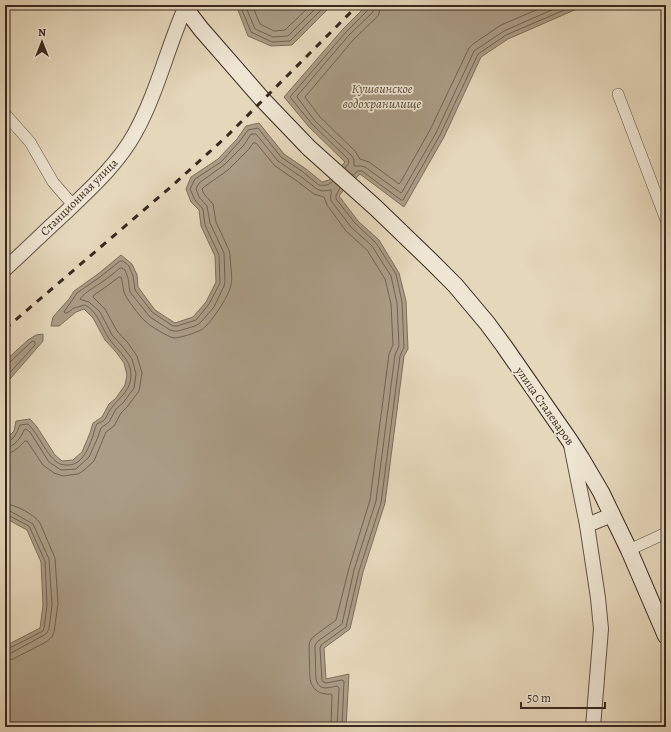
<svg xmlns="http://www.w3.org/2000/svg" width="671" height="732" font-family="Alegreya,serif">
  <rect width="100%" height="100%" fill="#e5d7ba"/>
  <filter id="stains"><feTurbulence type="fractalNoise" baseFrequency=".005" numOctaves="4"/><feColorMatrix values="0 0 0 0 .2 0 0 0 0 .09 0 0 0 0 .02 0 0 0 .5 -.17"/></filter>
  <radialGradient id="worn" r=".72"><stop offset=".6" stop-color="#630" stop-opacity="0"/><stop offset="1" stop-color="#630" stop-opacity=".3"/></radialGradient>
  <g fill="#aa9c85" stroke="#7c6e5c">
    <path d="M 236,5 L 332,5 L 292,45 L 271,46 L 248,36 Z"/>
    <path d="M 367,5 L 586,5 L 508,39 L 481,57 L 444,137 L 404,207 L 360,174 L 342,192 L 339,196 L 358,221 L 379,240 L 399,273 L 406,301 L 408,349 L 404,356 L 385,503 L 363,572 L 350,629 L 324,648 L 326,679 L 349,674 L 346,727 L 5,727 L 5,646 L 40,628 L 43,605 L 41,562 L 27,530 L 5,518 L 5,440 L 14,431 L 16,421 L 30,419 L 37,427 L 55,455 L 62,461 L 73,460 L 82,452 L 90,433 L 93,423 L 102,417 L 109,404 L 116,398 L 125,385 L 127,375 L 124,363 L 116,352 L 105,340 L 93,318 L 84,309 L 76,312 L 59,326 L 51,326 L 53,317 L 69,299 L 74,291 L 98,274 L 121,255 L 132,264 L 137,275 L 138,287 L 155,310 L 175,323 L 193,317 L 206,302 L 216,282 L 215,256 L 201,226 L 199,210 L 191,202 L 186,189 L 191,177 L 218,159 L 237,139 L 246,126 L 259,123 L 284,154 L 306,169 L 322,182 L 329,180 L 345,162 L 309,127 L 284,97 L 343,29 Z"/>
    <path d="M 43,334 L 43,341 L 10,379 L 5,383 L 5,361 L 28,340 L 36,335 Z"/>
  </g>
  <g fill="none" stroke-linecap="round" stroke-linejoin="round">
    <g stroke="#716252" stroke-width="1">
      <path d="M 240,5 L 251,32 L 272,42 L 290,41 L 326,5"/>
      <path d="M 245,5 L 255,29 L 273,37 L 288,36 L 319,5"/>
      <path d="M 252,5 L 260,24 L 274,31 L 285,30 L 311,5"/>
      <path d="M 375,5 L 374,9 L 372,13 L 349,35 L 297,96 L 297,97 L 315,121 L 352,156 L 354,160 L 354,166 L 361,166 L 365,167 L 401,193 L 402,192 L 436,133 L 474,51 L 504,31 L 563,5"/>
      <path d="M 381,5 L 380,10 L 378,16 L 354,39 L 305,97 L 320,117 L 355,151 L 360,159 L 369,162 L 399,184 L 400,183 L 430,130 L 469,48 L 473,44 L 501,25 L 548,5"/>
      <path d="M 345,168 L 349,163 L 348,159 L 312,124 L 290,97 L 346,32 L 369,9 L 370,5"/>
      <path d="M 353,175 L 358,171 L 362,171 L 401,200 L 403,200 L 440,135 L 478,54 L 506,35 L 576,5"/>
      <path d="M 340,188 L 336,195 L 336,199 L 355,223 L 376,243 L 396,274 L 402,302 L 404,347 L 400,356 L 381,503 L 359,571 L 346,627 L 321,645 L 320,648 L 322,681 L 326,683 L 342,680 L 344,681 L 342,727"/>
      <path d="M 5,364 L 9,363 L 30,343 L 33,341 L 35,342 L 35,345 L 5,378"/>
      <path d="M 5,443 C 14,441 17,432 20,425 L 28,424 C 39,434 47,458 60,464 C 63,465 66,465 69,465 C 83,464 89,447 93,436 C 94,432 95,427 97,424 C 100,422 103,422 105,419 C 108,415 109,410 113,406 C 121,396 131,390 131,375 C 131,358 116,350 108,337 C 101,326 97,311 85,305 L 74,308 L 67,313 L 65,313 L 64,312 L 77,293 L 100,277 L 120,261 L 123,261 L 129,266 L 133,276 L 135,290 L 152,312 L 173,326 L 177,326 L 196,320 L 209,304 L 220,283 L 219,255 L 205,225 L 203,209 L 195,200 L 190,189 L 195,179 L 221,162 L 240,141 L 248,130 L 258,128 L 281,157 L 303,172 L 319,185 C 324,186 330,185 333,181"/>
      <path d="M 5,448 C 14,447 21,438 24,430 L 26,429 L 30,432 L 49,462 L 61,470 L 76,469 L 89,457 L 98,437 L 101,428 L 109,422 L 116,409 L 123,403 L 134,388 L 136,374 L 132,359 L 123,347 L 112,335 L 100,312 L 89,302 L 82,300 L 80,299 C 85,292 95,287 102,282 C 108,278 114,273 120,268 L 122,268 L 125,270 L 128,278 L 130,292 L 150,317 L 170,330 L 174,331 L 178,331 L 195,326 L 200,323 L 214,307 L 224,286 L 225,282 L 224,253 L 210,223 L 207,206 L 199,197 L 196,189 L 199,183 L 224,165 L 244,145 L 251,134 L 256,134 L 278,161 L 300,176 L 317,189 L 322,191 L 331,190 C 332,194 329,197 332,202 L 351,227 L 372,246 L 391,276 L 397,303 L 399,346 L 395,355 L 376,501 L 354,570 L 342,624 L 318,641 L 315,645 L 315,649 L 316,679 C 319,691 327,688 337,686 L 339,688 L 337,727"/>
      <path d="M 5,454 C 14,453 19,447 25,441 L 27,441 L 43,465 L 54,473 L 63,476 L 78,474 L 83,471 L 94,461 L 106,432 L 114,426 L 121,413 L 127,407 L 139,391 L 142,373 L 137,356 L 128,343 L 117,331 L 105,309 L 93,297 L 94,295 L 107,286 L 119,277 L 121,277 C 123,281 122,286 124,292 C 125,297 140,317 145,321 C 150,326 168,337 174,338 C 180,338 195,333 201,330 C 210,325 229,296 231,285 C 233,276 230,264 230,255 L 229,250 L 216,222 L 213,204 L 204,194 L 202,189 L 204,187 L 228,170 L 249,149 L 253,143 L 256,143 L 275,166 L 297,181 L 314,194 L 324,197 L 327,205 L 346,231 L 367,250 L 385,279 L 391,304 L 393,345 L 389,354 L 370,500 L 349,568 L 336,620 L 313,637 L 310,641 L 309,646 L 310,679 C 312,690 320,695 331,694 L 332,695 L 331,727"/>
      <path d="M 5,504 C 15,504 35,515 40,523 L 55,558 L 58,604 L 54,632 L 52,637 L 46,642 L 13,659 L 5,660"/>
      <path d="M 5,510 L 10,511 L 33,524 L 49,559 L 52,605 L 49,629 L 46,634 L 11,653 L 5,654"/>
      <path d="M 5,515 L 8,515 L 29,526 L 30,528 L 45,561 L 47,605 L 44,628 L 43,631 L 8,649 L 5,649"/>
    </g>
    <defs>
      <g id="minor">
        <path d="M 618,94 L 666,220"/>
        <path d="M 5,114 L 30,142 L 53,182 L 73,205"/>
        <path d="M 629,550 L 666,533"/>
      </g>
      <g id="tertiary">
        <path d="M 5,269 C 25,251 45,231 65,213 C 91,188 118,164 135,133 C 157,93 167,49 185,8"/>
        <path d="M 571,445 L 587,525"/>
        <path d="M 593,727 L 601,629 L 598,598 L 587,525 L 612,515"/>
      </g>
      <path id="secondary" d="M 186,5 L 185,8 L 201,29 L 263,100 L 309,148 L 376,208 L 432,262 L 455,285 L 487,323 L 504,346 L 570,441 L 581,458 L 601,492 L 629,550 L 666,636"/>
    </defs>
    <use href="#minor" stroke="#635445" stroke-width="12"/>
    <use href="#tertiary" stroke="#635445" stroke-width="16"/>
    <use href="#secondary" stroke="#38291e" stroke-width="18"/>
    <use href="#minor" stroke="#eee5d2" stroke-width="11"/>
    <use href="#tertiary" stroke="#eee5d2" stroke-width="14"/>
    <use href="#secondary" stroke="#eee5d2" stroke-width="16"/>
    <path stroke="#38291e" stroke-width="3" stroke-dasharray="7 7" stroke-linecap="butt" d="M 5,329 L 173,185 L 227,136 L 358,5"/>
  </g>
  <g text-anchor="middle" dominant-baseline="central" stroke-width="3.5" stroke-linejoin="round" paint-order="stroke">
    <g font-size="12" fill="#38291e" stroke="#eee5d2">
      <text transform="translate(79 197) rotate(-45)">Станционная улица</text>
      <text transform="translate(545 406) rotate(55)">улица Сталеваров</text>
    </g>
    <g font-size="13" font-style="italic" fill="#5a4c3d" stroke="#eee5d2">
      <text x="382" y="88">Кушвинское<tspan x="382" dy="15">водохранилище</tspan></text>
    </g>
  </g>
  <rect width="671" height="732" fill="none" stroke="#e5d7ba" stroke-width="20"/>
  <rect x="6" y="6" width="659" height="720" fill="none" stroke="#38291e" stroke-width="2"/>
  <rect x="10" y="10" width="651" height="712" fill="none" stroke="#38291e"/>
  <g transform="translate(42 42)" stroke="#eee5d2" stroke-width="3" paint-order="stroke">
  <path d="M0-3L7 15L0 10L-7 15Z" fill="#38291e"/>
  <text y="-6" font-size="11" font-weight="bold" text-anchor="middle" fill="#38291e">N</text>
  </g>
  <path d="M521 702v6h84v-6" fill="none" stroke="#38291e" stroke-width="2"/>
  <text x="527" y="702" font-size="12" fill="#38291e" stroke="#eee5d2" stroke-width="3" paint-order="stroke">50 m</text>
  <rect width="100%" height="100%" filter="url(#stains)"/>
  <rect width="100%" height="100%" fill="url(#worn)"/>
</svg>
